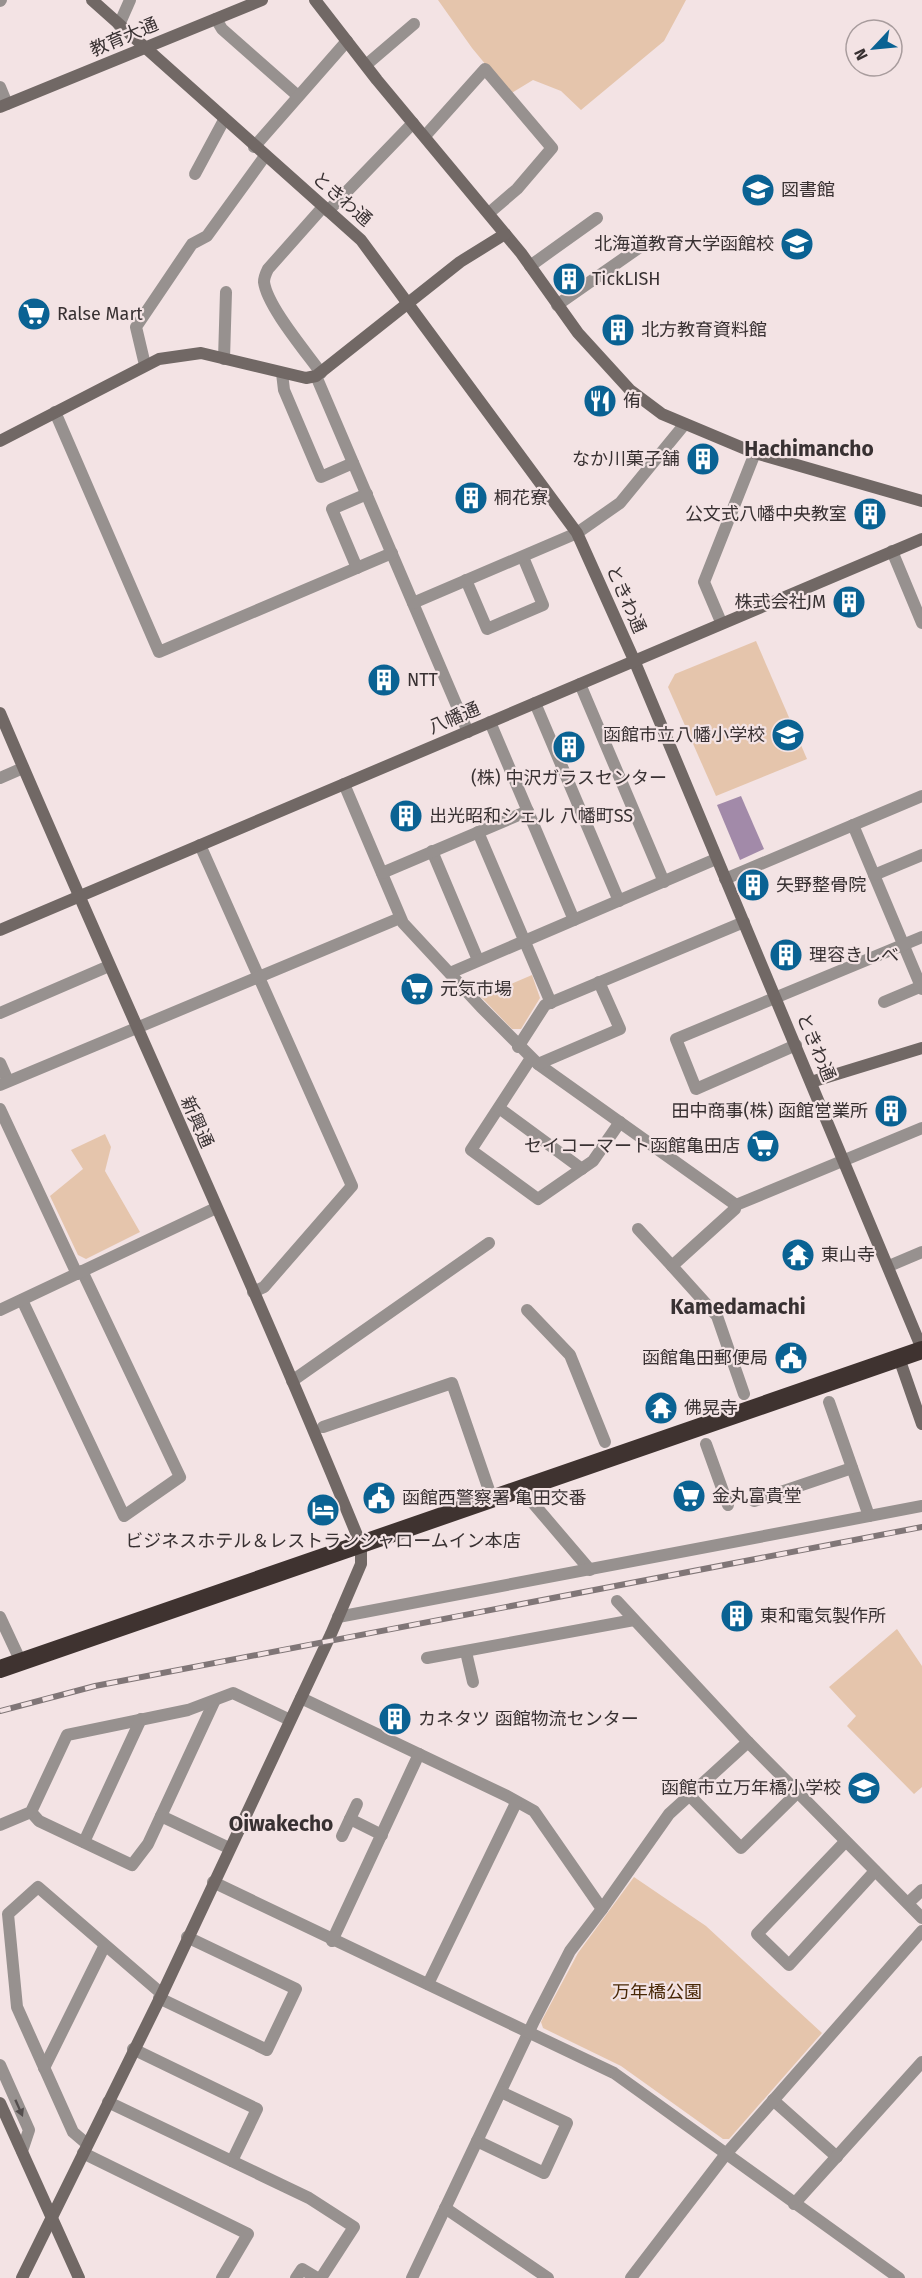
<svg xmlns="http://www.w3.org/2000/svg" width="922" height="2278" font-family="'Fira Sans','Noto Sans JP',sans-serif">
  <rect width="100%" height="100%" fill="#f3e3e4"/>
  <g fill="#e5c5ac">
    <path d="M 438,0 L 686,0 L 664,41 L 581,110 L 561,91 L 533,80 L 510,94 L 472,48 Z"/>
    <path d="M 756,641 L 807,759 L 716,796 L 668,687 L 675,674 Z"/>
    <path d="M 532,975 L 540,998 L 521,1029 L 512,1029 L 481,997 Z"/>
    <path d="M 105,1134 L 111,1147 L 105,1171 L 140,1232 L 86,1259 L 78,1255 L 50,1196 L 83,1169 L 71,1150 Z"/>
    <path d="M 897,1629 L 922,1666 L 922,1787 L 914,1794 L 847,1726 L 856,1716 L 829,1687 Z"/>
    <path d="M 634,1877 L 706,1926 L 822,2033 L 729,2139 L 723,2139 L 621,2066 L 543,2028 L 541,2022 L 578,1953 Z"/>
  </g>
  <path fill="#a28aa9" d="M 741,796 L 764,849 L 740,860 L 717,805 Z"/>
  <g fill="none" stroke-linecap="round" stroke-linejoin="round">
    <g stroke="#97918f" stroke-width="12">
      <path d="M 0,1 L 1,0"/>
      <path d="M 216,19 L 222,29 L 298,96"/>
      <path d="M 119,25 L 130,0"/>
      <path d="M 366,65 L 414,24"/>
      <path d="M 0,87 L 7,104"/>
      <path d="M 425,136 L 485,69 L 552,148 L 517,189 L 489,213"/>
      <path d="M 254,147 L 347,41"/>
      <path d="M 195,174 L 224,120"/>
      <path d="M 328,211 L 413,123"/>
      <path d="M 530,266 L 597,218"/>
      <path d="M 557,305 L 640,247"/>
      <path d="M 224,359 L 226,292"/>
      <path d="M 145,365 L 136,327 L 192,244 L 207,236 L 265,156"/>
      <path d="M 282,373 L 284,390 L 321,477 L 353,463"/>
      <path d="M 321,373 C 306,352 267,306 264,282 C 264,277 266,273 268,269 L 323,207"/>
      <path d="M 316,376 L 468,732"/>
      <path d="M 55,412 L 159,652 L 392,553"/>
      <path d="M 892,551 L 922,623"/>
      <path d="M 357,568 L 332,509 L 367,494"/>
      <path d="M 466,580 L 487,629 L 543,605 L 523,557"/>
      <path d="M 413,603 L 577,533 L 620,503 L 684,425"/>
      <path d="M 721,622 L 704,582 L 755,453"/>
      <path d="M 580,684 L 664,882"/>
      <path d="M 535,703 L 619,901"/>
      <path d="M 490,722 L 574,920"/>
      <path d="M 0,778 L 23,768"/>
      <path d="M 344,784 L 403,923 L 481,1007 L 538,1064 L 736,1205"/>
      <path d="M 853,825 L 922,989"/>
      <path d="M 478,832 L 551,1003"/>
      <path d="M 200,845 L 352,1186 L 264,1287 L 253,1292"/>
      <path d="M 432,851 L 478,960"/>
      <path d="M 382,873 L 528,811"/>
      <path d="M 874,875 L 922,855"/>
      <path d="M 725,879 L 922,796"/>
      <path d="M 450,973 L 716,859"/>
      <path d="M 884,1002 L 922,986"/>
      <path d="M 0,1013 L 109,966"/>
      <path d="M 796,1045 L 696,1089 L 676,1039 L 922,937"/>
      <path d="M 518,1047 L 545,1005 L 744,922"/>
      <path d="M 531,1058 L 471,1150 L 538,1199 L 593,1161 L 620,1122"/>
      <path d="M 0,1063 L 8,1081"/>
      <path d="M 538,1064 L 620,1029 L 599,982"/>
      <path d="M 0,1085 L 400,918"/>
      <path d="M 499,1108 L 582,1169"/>
      <path d="M 0,1109 L 77,1274"/>
      <path d="M 638,1229 L 672,1266"/>
      <path d="M 889,1266 L 922,1252"/>
      <path d="M 22,1300 L 124,1516 L 180,1477 L 82,1271"/>
      <path d="M 0,1310 L 216,1208"/>
      <path d="M 527,1310 L 570,1355 L 605,1442"/>
      <path d="M 292,1381 L 489,1243"/>
      <path d="M 744,1394 L 717,1316 L 672,1266 L 735,1209 L 736,1205 L 922,1128"/>
      <path d="M 829,1402 L 869,1516"/>
      <path d="M 323,1427 L 452,1383 L 492,1499"/>
      <path d="M 706,1444 L 728,1505"/>
      <path d="M 521,1489 L 590,1570"/>
      <path d="M 754,1501 L 852,1468"/>
      <path d="M 617,1601 L 748,1742 L 922,1918"/>
      <path d="M 0,1617 L 21,1662"/>
      <path d="M 338,1617 L 922,1506"/>
      <path d="M 466,1652 L 473,1682"/>
      <path d="M 427,1658 L 634,1620"/>
      <path d="M 301,1698 L 507,1796 L 534,1811 L 602,1909 L 570,1951 L 534,2021 L 412,2278"/>
      <path d="M 690,1796 L 741,1848 L 798,1792"/>
      <path d="M 31,1812 L 39,1821 L 132,1865 L 148,1844 L 214,1702"/>
      <path d="M 161,1816 L 229,1848"/>
      <path d="M 350,1819 L 382,1835"/>
      <path d="M 0,1825 L 31,1812 L 67,1735 L 188,1710 L 233,1693 L 290,1720"/>
      <path d="M 342,1836 L 357,1804"/>
      <path d="M 84,1842 L 141,1719"/>
      <path d="M 845,1842 L 757,1934 L 789,1965 L 875,1871"/>
      <path d="M 213,1882 L 614,2073 L 899,2278"/>
      <path d="M 908,1903 L 922,1890"/>
      <path d="M 602,1909 L 669,1814 L 748,1742"/>
      <path d="M 332,1941 L 419,1754"/>
      <path d="M 428,1984 L 516,1803"/>
      <path d="M 159,1998 L 267,2050 L 296,1989 L 187,1937"/>
      <path d="M 133,2049 L 257,2109 L 232,2161"/>
      <path d="M 0,2065 L 29,2130 L 22,2151"/>
      <path d="M 44,2068 L 104,1947"/>
      <path d="M 773,2100 L 837,2157"/>
      <path d="M 108,2102 L 309,2198 L 354,2227 L 321,2278"/>
      <path d="M 477,2141 L 544,2173 L 567,2123 L 501,2092"/>
      <path d="M 87,2144 L 73,2132 L 17,2007 L 8,1914 L 38,1887 L 162,1994"/>
      <path d="M 83,2153 L 248,2234 L 222,2278"/>
      <path d="M 794,2204 L 922,2062"/>
      <path d="M 445,2208 L 548,2278"/>
      <path d="M 296,2278 L 302,2269 L 317,2278"/>
      <path d="M 631,2278 L 726,2154 L 922,1931"/>
    </g>
    <g stroke="#716865" stroke-width="12">
      <path d="M 92,0 L 361,240 L 577,533 L 634,660 L 922,1349"/>
      <path d="M 315,0 L 377,80 L 521,253 L 578,333 L 630,390 L 662,414 L 755,453 L 922,501"/>
      <path d="M 0,107 L 262,0"/>
      <path d="M 0,441 L 159,359 L 201,353 L 306,378 L 316,376 L 460,262 L 505,234"/>
      <path d="M 0,713 C 118,991 247,1265 361,1545 L 361,1564 L 331,1634 L 162,1994 L 22,2278"/>
      <path d="M 0,930 L 922,539"/>
      <path d="M 811,1082 L 922,1048"/>
      <path d="M 899,1358 L 922,1424"/>
      <path d="M 0,2103 L 79,2278"/>
    </g>
    <path stroke="#3f3330" stroke-width="18" d="M 0,1669 L 922,1350"/>
    <defs>
      <path id="rail" d="M 0,1711 L 95,1686 L 922,1527"/>
    </defs>
    <use href="#rail" stroke="#807677" stroke-width="6"/>
    <use href="#rail" stroke="#f3e3e4" stroke-width="4" stroke-dasharray="11" stroke-linecap="butt"/>
  </g>
  <defs><path id="oneway-solid" d="M-6-.8H1V-3.2L6.5 0L1 3.2V.8H-6Z" transform="scale(1.5)"/></defs>
  <use fill="#544e4e" href="#oneway-solid" transform="translate(19 2108) rotate(66)"/>
  <defs>
    <symbol id="university-disc" viewBox="-11 -11 22 22"><circle r="9.5" fill="#0a6293" stroke="#f3e3e4"/><path d="M0-5L7-2L0 1L-7-2ZM-4 1L0 2.5L4 1V4Q0 6-4 4Z" fill="#fff"/></symbol>
    <symbol id="building-disc" viewBox="-11 -11 22 22"><circle r="9.5" fill="#0a6293" stroke="#f3e3e4"/><path d="M-4-6H4V6H1V3H-1V6H-4ZM-2.5-4.3h1.7v1.8h-1.7ZM.8-4.3h1.7v1.8H.8ZM-2.5-1h1.7V.8h-1.7ZM.8-1h1.7V.8H.8Z" fill="#fff"/></symbol>
    <symbol id="supermarket-disc" viewBox="-11 -11 22 22"><circle r="9.5" fill="#0a6293" stroke="#f3e3e4"/><path d="M-6-5.5h2.5l.6 2H6L4.5 2H-2.5L-4.4-4H-6ZM-1.5 3.2a1.3 1.3 0 1 0 .1 0ZM3 3.2a1.3 1.3 0 1 0 .1 0Z" fill="#fff"/></symbol>
    <symbol id="restaurant-disc" viewBox="-11 -11 22 22"><circle r="9.5" fill="#0a6293" stroke="#f3e3e4"/><path d="M-5-6h1v4h1v-4h1v4h1v-4h1v5L-1.5 .5V6h-2V.5L-5-1ZM5-6V6H3V1.5H1.5Q1.5-4 5-6Z" fill="#fff"/></symbol>
    <symbol id="school-disc" viewBox="-11 -11 22 22"><circle r="9.5" fill="#0a6293" stroke="#f3e3e4"/><path d="M0-5L7-2L0 1L-7-2ZM-4 1L0 2.5L4 1V4Q0 6-4 4Z" fill="#fff"/></symbol>
    <symbol id="temple-disc" viewBox="-11 -11 22 22"><circle r="9.5" fill="#0a6293" stroke="#f3e3e4"/><path d="M0-6L5-2H3V0L6.5 2.5H4V6H1.5V3h-3V6H-4V2.5H-6.5L-3 0V-2H-5Z" fill="#fff"/></symbol>
    <symbol id="civic-disc" viewBox="-11 -11 22 22"><circle r="9.5" fill="#0a6293" stroke="#f3e3e4"/><path d="M-.6-6.5H3V-4.5H.6V-3L4-1V1h2V6H-6V1h2V-1L-.6-3ZM-1.2 2.5V6h2.4V2.5Z" fill="#fff"/></symbol>
    <symbol id="hotel-disc" viewBox="-11 -11 22 22"><circle r="9.5" fill="#0a6293" stroke="#f3e3e4"/><path d="M-6-4.5h1.5V1H6V5H4.5V3h-9V5H-6ZM-4 0a1.8 1.8 0 1 1 3.6 0ZM.5 0V-2.5h3Q6-2.5 6 0Z" fill="#fff"/></symbol>
  </defs>
  <g fill-rule="evenodd">
    <use href="#university-disc" x="739" y="171" width="38" height="38"/>
    <use href="#university-disc" x="778" y="225" width="38" height="38"/>
    <use href="#building-disc" x="550" y="260" width="38" height="38"/>
    <use href="#supermarket-disc" x="15" y="295" width="38" height="38"/>
    <use href="#building-disc" x="599" y="311" width="38" height="38"/>
    <use href="#restaurant-disc" x="581" y="382" width="38" height="38"/>
    <use href="#building-disc" x="684" y="440" width="38" height="38"/>
    <use href="#building-disc" x="452" y="479" width="38" height="38"/>
    <use href="#building-disc" x="851" y="495" width="38" height="38"/>
    <use href="#building-disc" x="830" y="583" width="38" height="38"/>
    <use href="#building-disc" x="365" y="661" width="38" height="38"/>
    <use href="#school-disc" x="769" y="716" width="38" height="38"/>
    <use href="#building-disc" x="550" y="728" width="38" height="38"/>
    <use href="#building-disc" x="387" y="797" width="38" height="38"/>
    <use href="#building-disc" x="734" y="866" width="38" height="38"/>
    <use href="#building-disc" x="767" y="936" width="38" height="38"/>
    <use href="#supermarket-disc" x="398" y="970" width="38" height="38"/>
    <use href="#building-disc" x="872" y="1092" width="38" height="38"/>
    <use href="#supermarket-disc" x="744" y="1127" width="38" height="38"/>
    <use href="#temple-disc" x="779" y="1236" width="38" height="38"/>
    <use href="#civic-disc" x="772" y="1339" width="38" height="38"/>
    <use href="#temple-disc" x="642" y="1389" width="38" height="38"/>
    <use href="#supermarket-disc" x="670" y="1477" width="38" height="38"/>
    <use href="#civic-disc" x="360" y="1479" width="38" height="38"/>
    <use href="#hotel-disc" x="304" y="1491" width="38" height="38"/>
    <use href="#building-disc" x="718" y="1597" width="38" height="38"/>
    <use href="#building-disc" x="376" y="1700" width="38" height="38"/>
    <use href="#school-disc" x="845" y="1769" width="38" height="38"/>
  </g>
  <g text-anchor="middle" dominant-baseline="central" stroke-width="4.5" stroke-linejoin="round" paint-order="stroke">
    <g font-size="18" fill="#383132" stroke="#f3e3e4">
      <text transform="translate(124 37) rotate(-23)">教育大通</text>
      <text transform="translate(342 199) rotate(41)">ときわ通</text>
      <text transform="translate(626 599) rotate(66)">ときわ通</text>
      <text transform="translate(454 718) rotate(-23)">八幡通</text>
      <text transform="translate(816 1047) rotate(67)">ときわ通</text>
      <text transform="translate(197 1122) rotate(66)">新興通</text>
    </g>
    <g font-size="18" fill="#383132" stroke="#f3e3e4" text-anchor="start">
      <text x="781" y="190">図書館</text>
      <text x="774" y="244" text-anchor="end">北海道教育大学函館校</text>
      <text x="592" y="279">TickLISH</text>
      <text x="57" y="314">Ralse Mart</text>
      <text x="641" y="330">北方教育資料館</text>
      <text x="623" y="401">侑</text>
      <text x="680" y="459" text-anchor="end">なか川菓子舗</text>
      <text x="494" y="498">桐花寮</text>
      <text x="847" y="514" text-anchor="end">公文式八幡中央教室</text>
      <text x="826" y="602" text-anchor="end">株式会社JM</text>
      <text x="407" y="680">NTT</text>
      <text x="765" y="735" text-anchor="end">函館市立八幡小学校</text>
      <text x="569" y="778" text-anchor="middle">(株) 中沢ガラスセンター</text>
      <text x="429" y="816">出光昭和シェル 八幡町SS</text>
      <text x="776" y="885">矢野整骨院</text>
      <text x="809" y="955">理容きしべ</text>
      <text x="440" y="989">元気市場</text>
      <text x="868" y="1111" text-anchor="end">田中商事(株) 函館営業所</text>
      <text x="740" y="1146" text-anchor="end">セイコーマート函館亀田店</text>
      <text x="821" y="1255">東山寺</text>
      <text x="768" y="1358" text-anchor="end">函館亀田郵便局</text>
      <text x="684" y="1408">佛晃寺</text>
      <text x="712" y="1496">金丸富貴堂</text>
      <text x="402" y="1498">函館西警察署 亀田交番</text>
      <text x="323" y="1541" text-anchor="middle">ビジネスホテル＆レストランシャロームイン本店</text>
      <text x="760" y="1616">東和電気製作所</text>
      <text x="418" y="1719">カネタツ 函館物流センター</text>
      <text x="841" y="1788" text-anchor="end">函館市立万年橋小学校</text>
    </g>
    <g font-size="18" fill="#482705" stroke="#f3e3e4">
      <text x="657" y="1992">万年橋公園</text>
    </g>
    <g font-size="21" font-weight="bold" fill="#383132" stroke="#f3e3e4">
      <text x="809" y="449">Hachimancho</text>
      <text x="738" y="1307">Kamedamachi</text>
      <text x="281" y="1824">Oiwakecho</text>
    </g>
  </g>
  <g transform="translate(874 48) rotate(244)"><circle r="28" fill="#f3e3e4" stroke="#a89c9d" stroke-width="1.5"/>
  <path d="M0-4.5L10 22L0 15L-10 22Z" fill="#0a6293"/>
  <text y="-9" font-size="16" font-weight="bold" text-anchor="middle" fill="#383132">N</text>
  </g>
</svg>
